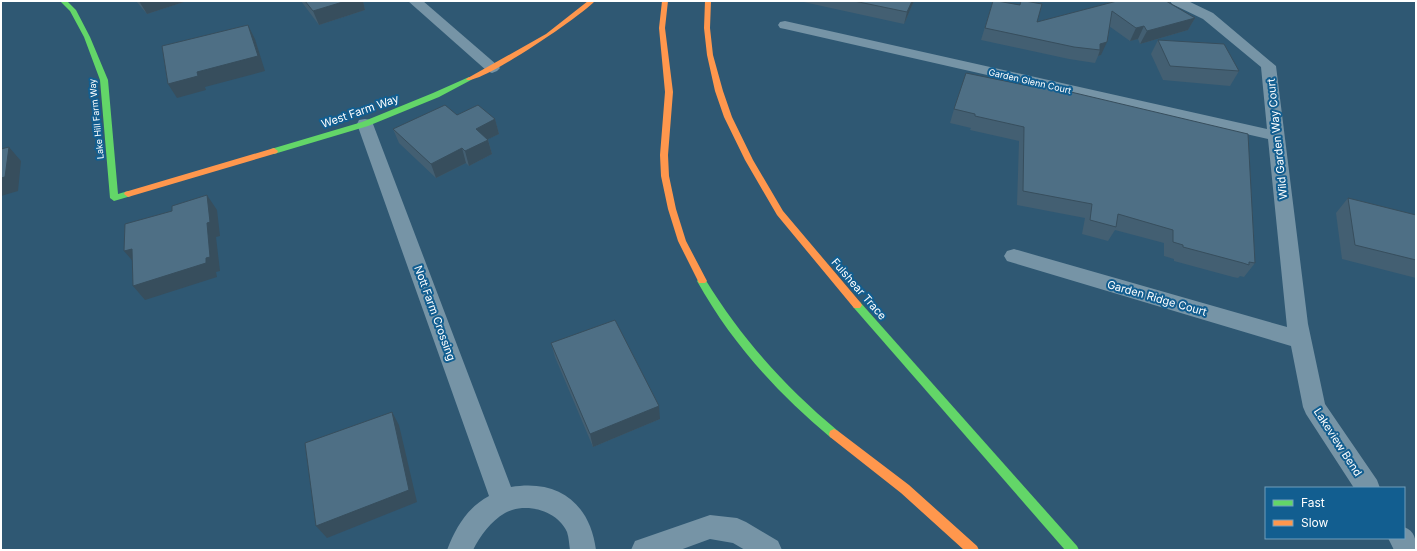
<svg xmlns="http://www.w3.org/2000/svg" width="1417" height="551" font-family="Inter,sans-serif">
  <rect width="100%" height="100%" fill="#2f5873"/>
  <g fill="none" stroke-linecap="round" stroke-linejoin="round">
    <g fill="#7694a6" fill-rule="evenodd">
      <path d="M 408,1 L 423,1 L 497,65 L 500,68 L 497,71 L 492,73 L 487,71 Z"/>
      <path d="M 1170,1 L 1188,1 L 1213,13 L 1276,66 L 1308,324 L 1325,404 L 1377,480 L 1380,488 L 1354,488 L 1306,414 L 1303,407 L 1291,346 L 1007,261 L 1004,256 L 1007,251 L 1014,249 L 1287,327 L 1268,139 L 785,29 L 780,28 L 778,25 L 780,22 L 785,21 L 1267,129 L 1261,67 L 1203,19 L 1172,4 Z"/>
      <path d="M 365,119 L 371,120 L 373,124 L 511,487 C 558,479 590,503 596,550 L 570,550 C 569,544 569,538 567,532 C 557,510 525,502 505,513 C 491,521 480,536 473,550 L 447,550 C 456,527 467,508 489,496 L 357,124 L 359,120 Z"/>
      <path d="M 710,515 L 737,518 L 746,522 L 778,541 L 782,550 L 745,550 L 733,543 L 710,539 L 680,550 L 631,550 L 635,541 Z"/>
      <path d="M 1404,527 C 1415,531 1416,539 1416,550 L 1394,550 L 1388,538 L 1404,538 Z"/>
    </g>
    <g fill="#63d668" fill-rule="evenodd">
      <path d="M 60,1 L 67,1 L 76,10 L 90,37 L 108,80 L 118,194 L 128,191 L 131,192 L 132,194 L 131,196 L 114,201 L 110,198 L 100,80 L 84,37 L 70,11 Z"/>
      <path d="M 469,77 L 472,79 L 471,80 L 439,97 L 368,126 L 274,154 L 270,151 L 271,149 L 362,122 L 433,93 Z"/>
      <path d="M 702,278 L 705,279 C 742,339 784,386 838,431 L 839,434 L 838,437 L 834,439 L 830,437 C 777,393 731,342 697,281 L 699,279 Z"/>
      <path d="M 857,301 L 860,302 L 1077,546 L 1079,550 L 1065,550 L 854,308 L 852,305 L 854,302 Z"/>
    </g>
    <g fill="#ff974d" fill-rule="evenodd">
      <path d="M 588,1 L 595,1 C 581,16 483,83 467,80 L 466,79 L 546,34 Z"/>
      <path d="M 662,1 L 668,1 L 665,28 L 673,92 L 668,155 L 669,176 L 676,209 L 686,241 L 707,281 L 705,283 L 699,283 L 678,241 L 668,209 L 661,176 L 660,155 L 665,92 L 659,28 Z"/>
      <path d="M 705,1 L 711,1 L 710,28 L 713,55 L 723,91 L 732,117 L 753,160 L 783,211 L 860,302 L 862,305 L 860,308 L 854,308 L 777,215 L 745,160 L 724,117 L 715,91 L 707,55 L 704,28 Z"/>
      <path d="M 274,148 L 278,151 L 277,153 L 128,197 L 124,194 L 125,192 Z"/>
      <path d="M 834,429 L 838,431 L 909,485 L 977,546 L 979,550 L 964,550 L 901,493 L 830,437 L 829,434 L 830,431 Z"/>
    </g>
  </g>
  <g fill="#435f72">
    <path d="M 136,1 L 187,1 L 147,14 Z"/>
    <path d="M 301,1 L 363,1 L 365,10 L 319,25 Z"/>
    <path d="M 799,1 L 914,1 L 904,24 Z"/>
    <path d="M 993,1 L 1037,22 L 1117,1 L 1195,18 L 1188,30 L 1140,44 L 1138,39 L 1130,41 L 1109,26 L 1101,55 L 1098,56 L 1095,63 L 1069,59 L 981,40 Z"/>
    <path d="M 1158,40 L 1239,71 L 1230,86 L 1163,80 L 1151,54 Z"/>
    <path d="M 1034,87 L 1255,263 L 1244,277 L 1240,276 L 1238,278 L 1233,277 L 1174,261 L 1174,259 L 1164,256 L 1164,243 L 1115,230 L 1108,241 L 1082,234 L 1085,218 L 1017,205 L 1019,141 L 970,130 L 971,128 L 950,123 L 954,109 Z"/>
    <path d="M 457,115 L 495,119 L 499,134 L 488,139 L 492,154 L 469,166 L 466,163 L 436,178 L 399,143 L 393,129 Z"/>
    <path d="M 1348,198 L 1416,215 L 1416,278 L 1342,259 L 1336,213 Z"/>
    <path d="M 551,343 L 660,419 L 593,447 L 555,357 Z"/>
  </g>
  <g fill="#374e5d">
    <path d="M 139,1 L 187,1 L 147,14 Z"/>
    <path d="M 346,1 L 363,1 L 365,10 L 319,25 L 313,11 Z"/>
    <path d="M 912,1 L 914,1 L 904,24 L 907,12 Z"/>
    <path d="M 1195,18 L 1188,30 L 1140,44 L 1147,31 Z"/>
    <path d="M 248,25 L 255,39 L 265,71 L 205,87 L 206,90 L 177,98 L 168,84 L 197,72 Z"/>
    <path d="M 1144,26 L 1138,39 L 1130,41 L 1136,28 Z"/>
    <path d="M 1107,42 L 1101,55 L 1098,56 L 1100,50 L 1100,44 Z"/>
    <path d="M 495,119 L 499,134 L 480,143 L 476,129 Z"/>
    <path d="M 488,140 L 492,154 L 469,166 L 465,151 Z"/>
    <path d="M 9,147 L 21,161 L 18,191 L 1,196 L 1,178 Z"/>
    <path d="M 462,148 L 466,163 L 436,178 L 431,164 Z"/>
    <path d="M 207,195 L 217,210 L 220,236 L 216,237 L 220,271 L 216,272 L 217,277 L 145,300 L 133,286 L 206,258 Z"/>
    <path d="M 132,249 L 136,265 L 124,251 Z"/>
    <path d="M 659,406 L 660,419 L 593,447 L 590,434 Z"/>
    <path d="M 392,412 L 399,425 L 417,502 L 327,538 L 316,526 Z"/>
  </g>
  <g fill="#4e6f85" stroke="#374e5d">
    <path d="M 305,1 L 346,1 L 313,11 Z"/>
    <path d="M 854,1 L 912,1 L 907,12 Z"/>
    <path d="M 993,1 L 997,1 L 1020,5 L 1021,1 L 1025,1 L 1042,4 L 1037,22 L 1117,1 L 1166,1 L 1195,18 L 1147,31 L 1144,26 L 1136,28 L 1112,11 L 1107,42 L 1100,44 L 1100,50 L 1074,47 L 985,28 Z"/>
    <path d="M 248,25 L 258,56 L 197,72 L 198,76 L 168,84 L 162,46 Z"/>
    <path d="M 1158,40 L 1224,44 L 1239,71 L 1170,66 Z"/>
    <path d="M 966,73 L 1034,87 L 1035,84 L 1054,88 L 1248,134 L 1255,263 L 1249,262 L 1249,265 L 1243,263 L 1183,247 L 1183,245 L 1173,242 L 1173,230 L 1118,214 L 1116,227 L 1090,220 L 1092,204 L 1023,191 L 1024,127 L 975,116 L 975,114 L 954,109 Z"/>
    <path d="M 445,105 L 457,115 L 478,105 L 495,119 L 476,129 L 488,140 L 465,151 L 462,148 L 431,164 L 393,129 Z"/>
    <path d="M 9,147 L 5,177 L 1,178 L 1,149 Z"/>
    <path d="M 207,195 L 210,222 L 207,223 L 210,257 L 206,258 L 206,263 L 133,286 L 132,249 L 124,251 L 125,224 L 172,211 L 172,206 Z"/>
    <path d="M 1348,198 L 1416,215 L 1416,260 L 1355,245 Z"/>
    <path d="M 615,320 L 659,406 L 590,434 L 551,343 Z"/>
    <path d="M 392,412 L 409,490 L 316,526 L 305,443 Z"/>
  </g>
  <g text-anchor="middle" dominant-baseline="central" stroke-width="4" stroke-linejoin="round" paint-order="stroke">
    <g font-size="9" fill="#fff" stroke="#125e90">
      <text transform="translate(1030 81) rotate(13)">Garden Glenn Court</text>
      <text transform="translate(96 119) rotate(-96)">Lake Hill Farm Way</text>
    </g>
    <g font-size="11" fill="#fff" stroke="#125e90">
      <text transform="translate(360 111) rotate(-19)">West Farm Way</text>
      <text transform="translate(1277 139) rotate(-96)">Wild Garden Way Court</text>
      <text transform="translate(859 289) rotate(49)">Fulshear Trace</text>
      <text transform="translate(1157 298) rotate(16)">Garden Ridge Court</text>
      <text transform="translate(435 313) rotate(70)">Nott Farm Crossing</text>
      <text transform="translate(1338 442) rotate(57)">Lakeview Bend</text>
    </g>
  </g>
  <rect width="1417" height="551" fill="none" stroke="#ffffff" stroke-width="4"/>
  <rect x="1265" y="487" width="140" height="52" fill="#125e90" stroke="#719ebc"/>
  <rect x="1273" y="500" width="20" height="6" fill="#63d668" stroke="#719ebc"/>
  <text x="1301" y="507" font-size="12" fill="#ffffff">Fast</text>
  <rect x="1273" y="520" width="20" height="6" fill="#ff974d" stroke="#719ebc"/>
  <text x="1301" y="527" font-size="12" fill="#ffffff">Slow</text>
</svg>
